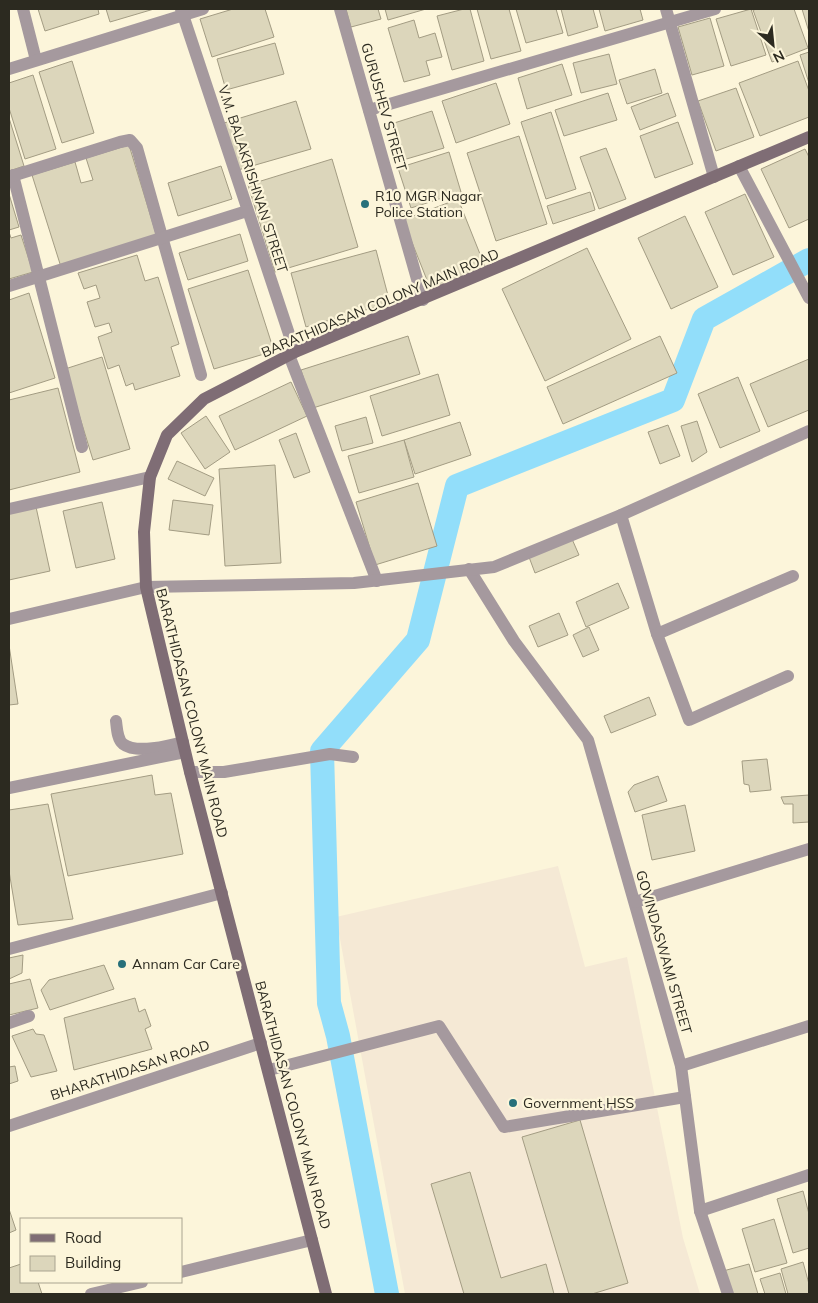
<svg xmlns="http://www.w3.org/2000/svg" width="818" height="1303" font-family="Mulish,sans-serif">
  <rect width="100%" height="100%" fill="#fcf5da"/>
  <path fill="#f5e9d5" d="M 558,866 L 585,967 L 627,957 L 683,1238 L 700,1294 L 405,1294 L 336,917 Z"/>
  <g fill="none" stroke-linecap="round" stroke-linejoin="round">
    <path stroke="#92defa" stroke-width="24" d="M 387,1294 L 338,1036 L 329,1003 L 322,751 L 418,640 L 457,486 L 673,400 L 704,319 L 809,260"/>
  </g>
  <g fill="#dcd6bb" stroke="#a39c83">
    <path d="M 38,9 L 98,9 L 99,14 L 45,31 Z"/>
    <path d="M 106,9 L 154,9 L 110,22 Z"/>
    <path d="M 233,9 L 265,9 L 274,37 L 212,57 L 200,19 Z"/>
    <path d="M 346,9 L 378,9 L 381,19 L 351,27 Z"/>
    <path d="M 385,9 L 426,9 L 388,20 Z"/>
    <path d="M 464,9 L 470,9 L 484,61 L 452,70 L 437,16 Z"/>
    <path d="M 477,9 L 509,9 L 521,51 L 491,59 Z"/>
    <path d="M 516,9 L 556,9 L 563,33 L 526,43 Z"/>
    <path d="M 561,9 L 593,9 L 598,27 L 568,36 Z"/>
    <path d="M 599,9 L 640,9 L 643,20 L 605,31 Z"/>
    <path d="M 751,9 L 766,55 L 731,66 L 716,19 Z"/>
    <path d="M 758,9 L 794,9 L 808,48 L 772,62 L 753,10 Z"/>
    <path d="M 802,9 L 809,9 L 809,32 Z"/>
    <path d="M 710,18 L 724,66 L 692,75 L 678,27 Z"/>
    <path d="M 414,20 L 419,38 L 435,33 L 442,57 L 426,61 L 430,75 L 404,82 L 388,28 Z"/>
    <path d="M 275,43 L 284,74 L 226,90 L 217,59 Z"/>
    <path d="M 809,52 L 809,83 L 800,55 Z"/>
    <path d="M 609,54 L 617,84 L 581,93 L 573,63 Z"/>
    <path d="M 72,61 L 94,133 L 62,143 L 39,72 Z"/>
    <path d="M 798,61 L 809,91 L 809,117 L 760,136 L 739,83 Z"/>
    <path d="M 562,64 L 572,95 L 527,109 L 518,78 Z"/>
    <path d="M 655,69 L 662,93 L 627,104 L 619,80 Z"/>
    <path d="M 33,75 L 56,149 L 25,159 L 9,108 L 9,83 Z"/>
    <path d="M 496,83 L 510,124 L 456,143 L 442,101 Z"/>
    <path d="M 736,88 L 754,137 L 716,151 L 698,101 Z"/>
    <path d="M 608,93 L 617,120 L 564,136 L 555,110 Z"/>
    <path d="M 668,93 L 676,116 L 640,130 L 631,107 Z"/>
    <path d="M 296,101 L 311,149 L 238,170 L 224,123 Z"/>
    <path d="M 432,111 L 444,148 L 403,160 L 391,124 Z"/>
    <path d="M 551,112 L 576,189 L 546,199 L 521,122 Z"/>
    <path d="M 9,118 L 24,166 L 9,171 Z"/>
    <path d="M 678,122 L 693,164 L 655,178 L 640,136 Z"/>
    <path d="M 519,136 L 547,224 L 496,241 L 467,153 Z"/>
    <path d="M 129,145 L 157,237 L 61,267 L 32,175 L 75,162 L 81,183 L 93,180 L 86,158 Z"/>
    <path d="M 606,148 L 626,199 L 599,209 L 580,157 Z"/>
    <path d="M 805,149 L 809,157 L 809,219 L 789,228 L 761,169 Z"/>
    <path d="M 449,152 L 461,192 L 411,208 L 398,168 Z"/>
    <path d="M 332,159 L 358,247 L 275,272 L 248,185 Z"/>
    <path d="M 221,166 L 232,199 L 178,216 L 168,183 Z"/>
    <path d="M 590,192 L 595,210 L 553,224 L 547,206 Z"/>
    <path d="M 9,194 L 19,227 L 9,230 Z"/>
    <path d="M 745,194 L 774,257 L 733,275 L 705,212 Z"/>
    <path d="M 458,199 L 486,269 L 431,290 L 403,220 Z"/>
    <path d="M 685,216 L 718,287 L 671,309 L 638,238 Z"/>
    <path d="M 9,232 L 11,238 L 21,235 L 33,272 L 9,279 Z"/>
    <path d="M 240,234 L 248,261 L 188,280 L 179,253 Z"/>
    <path d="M 587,248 L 631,339 L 545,381 L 502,289 Z"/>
    <path d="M 376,250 L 390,303 L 306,327 L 291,273 Z"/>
    <path d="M 137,255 L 145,281 L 158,277 L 179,344 L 171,347 L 180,376 L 135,390 L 133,383 L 126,386 L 119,365 L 108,369 L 98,337 L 112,332 L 109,323 L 95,327 L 87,302 L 100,298 L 96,285 L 84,289 L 78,273 Z"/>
    <path d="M 248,270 L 274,351 L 214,369 L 188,289 Z"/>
    <path d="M 29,293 L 55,378 L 9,393 L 9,300 Z"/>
    <path d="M 408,336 L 420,374 L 313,408 L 301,370 Z"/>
    <path d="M 660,336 L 677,373 L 563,424 L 547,387 Z"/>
    <path d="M 102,357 L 130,449 L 93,460 L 65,369 Z"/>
    <path d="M 809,359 L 809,410 L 768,427 L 750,384 Z"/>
    <path d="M 438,374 L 450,415 L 382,436 L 370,396 Z"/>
    <path d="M 738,377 L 760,431 L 720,448 L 698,394 Z"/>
    <path d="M 291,382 L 307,416 L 235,450 L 219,416 Z"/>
    <path d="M 58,388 L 80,472 L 9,490 L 9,400 Z"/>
    <path d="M 206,416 L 230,452 L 205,469 L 181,433 Z"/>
    <path d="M 366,417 L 373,443 L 342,451 L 335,426 Z"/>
    <path d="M 697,421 L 707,452 L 692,462 L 681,426 Z"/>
    <path d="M 460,422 L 471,455 L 415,474 L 404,440 Z"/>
    <path d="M 668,425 L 680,456 L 660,464 L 648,432 Z"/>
    <path d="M 296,433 L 310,472 L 294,478 L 279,440 Z"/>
    <path d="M 404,440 L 414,477 L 359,493 L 348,456 Z"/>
    <path d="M 177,461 L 214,478 L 205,496 L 168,479 Z"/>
    <path d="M 275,465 L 281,563 L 225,566 L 219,469 Z"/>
    <path d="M 418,483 L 437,546 L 375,565 L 356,502 Z"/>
    <path d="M 173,500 L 213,505 L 209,535 L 169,530 Z"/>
    <path d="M 102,502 L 115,559 L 76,568 L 63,511 Z"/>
    <path d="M 36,507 L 50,571 L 9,580 L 9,513 Z"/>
    <path d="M 572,539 L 579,555 L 535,573 L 529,557 Z"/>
    <path d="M 618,583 L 629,608 L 586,627 L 576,602 Z"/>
    <path d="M 559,613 L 568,635 L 538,647 L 529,626 Z"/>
    <path d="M 589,627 L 599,650 L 583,657 L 573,635 Z"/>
    <path d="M 9,645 L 18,704 L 9,705 Z"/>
    <path d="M 649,697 L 656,715 L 611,733 L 604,716 Z"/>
    <path d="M 767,759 L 771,790 L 750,792 L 749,785 L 744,784 L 742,761 Z"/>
    <path d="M 152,775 L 155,795 L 171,793 L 183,854 L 68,876 L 51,794 Z"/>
    <path d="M 658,776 L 667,801 L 635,812 L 628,792 L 634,785 Z"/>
    <path d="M 809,795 L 809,822 L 793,823 L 793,804 L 784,804 L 781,797 Z"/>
    <path d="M 48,804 L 73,919 L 18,925 L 9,871 L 9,810 Z"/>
    <path d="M 685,805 L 695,851 L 652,860 L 642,815 Z"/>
    <path d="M 23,955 L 22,973 L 9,979 L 9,958 Z"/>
    <path d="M 104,965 L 114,989 L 50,1010 L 41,990 L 49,980 Z"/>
    <path d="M 30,979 L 38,1008 L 9,1015 L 9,984 Z"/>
    <path d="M 135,998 L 139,1012 L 145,1009 L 151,1026 L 145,1029 L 152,1049 L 74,1070 L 64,1018 Z"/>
    <path d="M 33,1029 L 36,1034 L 44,1035 L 57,1071 L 31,1077 L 12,1036 Z"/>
    <path d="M 15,1066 L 18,1081 L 9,1084 L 9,1067 Z"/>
    <path d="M 580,1120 L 628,1283 L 592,1294 L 569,1294 L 522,1137 Z"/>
    <path d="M 470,1172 L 501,1278 L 546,1264 L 554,1294 L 464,1294 L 431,1184 Z"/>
    <path d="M 803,1191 L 809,1214 L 809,1248 L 793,1253 L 777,1199 Z"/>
    <path d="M 9,1209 L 16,1230 L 9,1233 Z"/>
    <path d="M 774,1219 L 787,1263 L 755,1272 L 742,1229 Z"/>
    <path d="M 803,1262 L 809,1284 L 809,1294 L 788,1294 L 781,1269 Z"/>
    <path d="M 21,1264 L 21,1282 L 38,1282 L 42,1294 L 9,1294 L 9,1268 Z"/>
    <path d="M 749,1264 L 758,1294 L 730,1294 L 723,1271 Z"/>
    <path d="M 780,1273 L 786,1294 L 765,1294 L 760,1279 Z"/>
  </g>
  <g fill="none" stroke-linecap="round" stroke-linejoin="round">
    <g stroke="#a5999e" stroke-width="12">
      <path d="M 116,721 C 117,728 117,739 123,744 C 136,754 169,746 183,742"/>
      <path d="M 269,1070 L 439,1026 L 504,1127 L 685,1097"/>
    </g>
    <g stroke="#a5999e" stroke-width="12">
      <path d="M 23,9 L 36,60"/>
      <path d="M 181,9 L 295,352"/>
      <path d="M 340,9 L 423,300"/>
      <path d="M 666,9 L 714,177"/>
      <path d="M 9,69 L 203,9"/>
      <path d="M 369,110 L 715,9"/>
      <path d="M 13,175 L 82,447"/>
      <path d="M 9,177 L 120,142 L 130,140 L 137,148 L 201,375"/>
      <path d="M 9,286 L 247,211"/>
      <path d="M 289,355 L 377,581"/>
      <path d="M 9,509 L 150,477"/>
      <path d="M 621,515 L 657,634 L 689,720 L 788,676"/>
      <path d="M 469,569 L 514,641 L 588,740 L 681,1066 L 700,1211 L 728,1294"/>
      <path d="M 146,587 L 354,583 L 494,567 L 621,515 L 809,431"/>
      <path d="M 657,634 L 793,576"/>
      <path d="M 190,772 L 224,772 L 330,754 L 353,757"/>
      <path d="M 9,788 L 185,752"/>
      <path d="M 635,902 L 809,849"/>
      <path d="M 9,949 L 222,893"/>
      <path d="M 9,1023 L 29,1016"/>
      <path d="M 681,1066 L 809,1026"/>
      <path d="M 9,1126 L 261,1043"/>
      <path d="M 700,1211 L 809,1175"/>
      <path d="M 181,1272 L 312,1240"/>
      <path d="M 91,1294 L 142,1282"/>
    </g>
    <g stroke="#a5999e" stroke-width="12">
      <path d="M 739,166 L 809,298"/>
      <path d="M 9,619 L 146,587"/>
    </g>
    <path stroke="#7f6d75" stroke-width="12" d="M 326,1294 L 190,772 L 146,587 L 144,532 L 150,477 L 167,435 L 204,399 L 295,352 L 809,137"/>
  </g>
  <g fill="#27707a" stroke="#fcf5da" stroke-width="2">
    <circle cx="365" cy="204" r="5"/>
    <circle cx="122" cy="964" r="5"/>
    <circle cx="513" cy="1103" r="5"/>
  </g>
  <g text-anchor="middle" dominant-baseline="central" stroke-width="4.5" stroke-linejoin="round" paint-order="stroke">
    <g font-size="14" fill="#2c2a20" stroke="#fcf5da">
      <text transform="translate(384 107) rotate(74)">GURUSHEV STREET</text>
      <text transform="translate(253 179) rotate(72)">V.M. BALAKRISHNAN STREET</text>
      <text transform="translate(380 303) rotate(-23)">BARATHIDASAN COLONY MAIN ROAD</text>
      <text transform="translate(192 713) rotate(76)">BARATHIDASAN COLONY MAIN ROAD</text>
      <text transform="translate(664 952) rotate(74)">GOVINDASWAMI STREET</text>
      <text transform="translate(130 1070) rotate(-18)">BHARATHIDASAN ROAD</text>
      <text transform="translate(293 1105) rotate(75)">BARATHIDASAN COLONY MAIN ROAD</text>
    </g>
    <g font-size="14" fill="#2c2a20" stroke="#fcf5da" text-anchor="start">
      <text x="375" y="196">R10 MGR Nagar<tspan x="375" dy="16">Police Station</tspan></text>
      <text x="132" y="964">Annam Car Care</text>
      <text x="523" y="1103">Government HSS</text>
    </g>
  </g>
  <rect width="818" height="1303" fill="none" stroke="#2c2a20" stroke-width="20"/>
  <rect x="20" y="1218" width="162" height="65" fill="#fcf5da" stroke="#a9a490"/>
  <rect x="30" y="1234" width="25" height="8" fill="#7f6d75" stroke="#a9a490"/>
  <text x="65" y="1243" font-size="15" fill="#2c2a20">Road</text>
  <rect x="30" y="1256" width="25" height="15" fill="#dcd6bb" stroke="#a9a490"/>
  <text x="65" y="1268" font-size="15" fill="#2c2a20">Building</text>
  <g transform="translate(773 45) rotate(153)" stroke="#fcf5da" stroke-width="4" paint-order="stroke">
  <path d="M0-4L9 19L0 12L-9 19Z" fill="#2c2a20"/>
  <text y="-8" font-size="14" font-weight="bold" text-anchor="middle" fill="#2c2a20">N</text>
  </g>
</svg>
